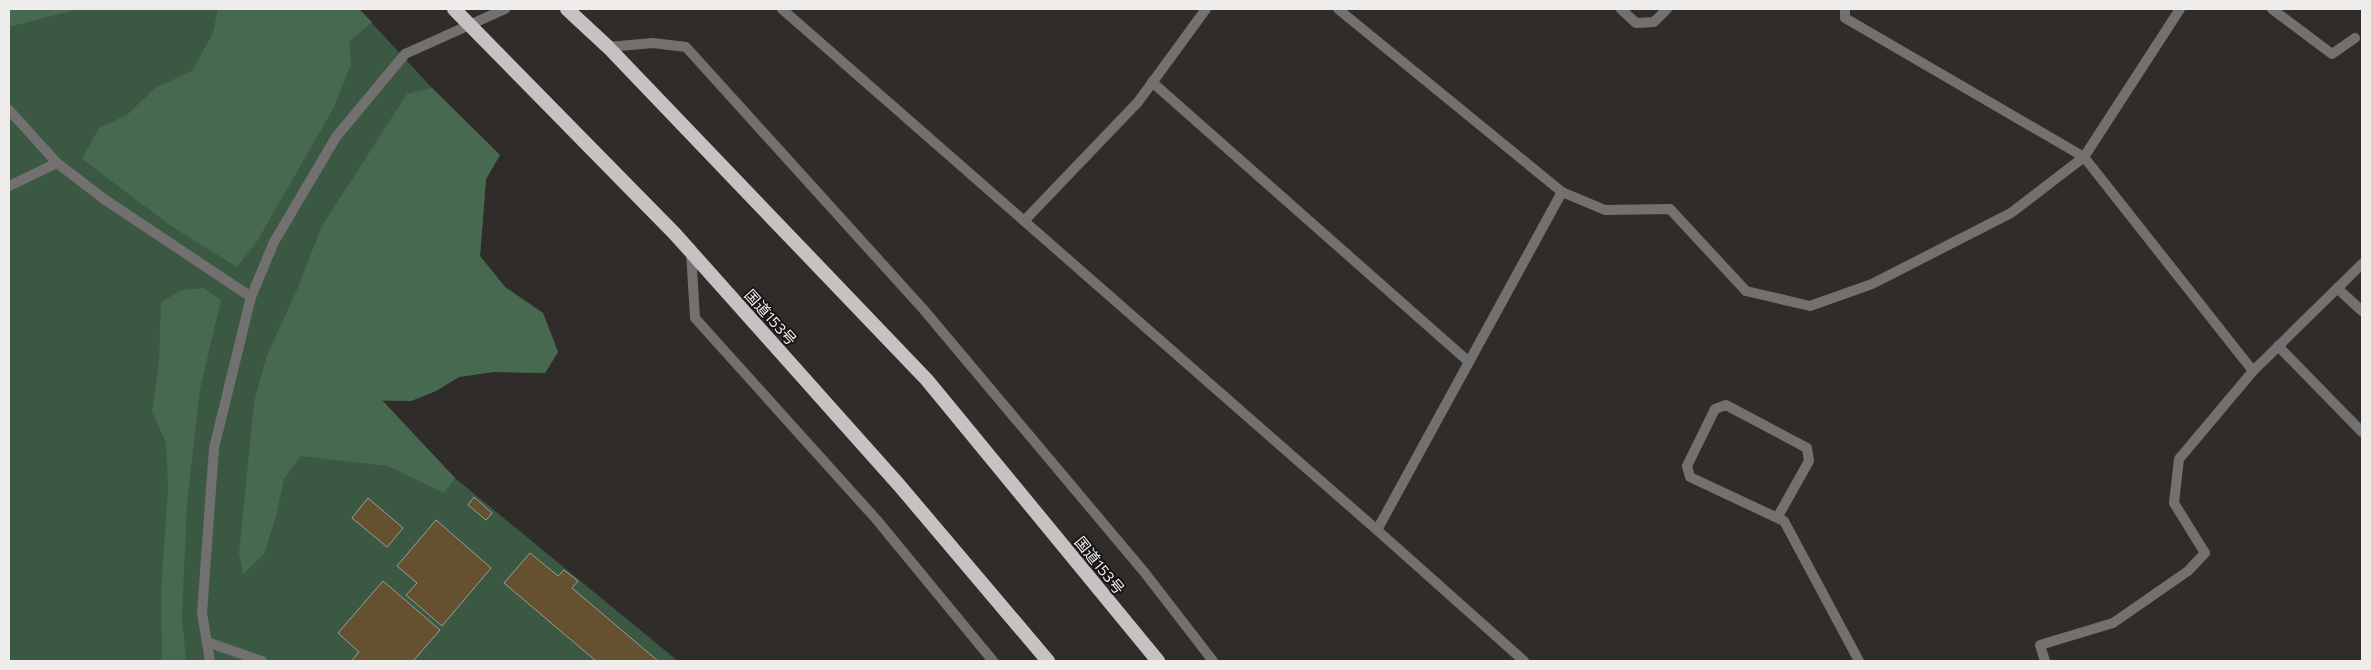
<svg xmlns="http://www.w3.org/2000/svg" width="2371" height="670" font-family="Commissioner,'Noto Sans JP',sans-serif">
  <rect width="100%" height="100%" fill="#302c2a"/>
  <path fill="#3b5843" d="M 9,9 L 359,9 L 432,88 L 500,155 L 486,179 L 480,256 L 505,287 L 543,313 L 558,352 L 545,373 L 493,372 L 459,377 L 436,391 L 411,401 L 382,401 L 455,478 L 678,661 L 9,661 Z"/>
  <g fill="#476950">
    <path d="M 9,9 L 78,9 L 9,27 Z"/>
    <path d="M 218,9 L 359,9 L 372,22 L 349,42 L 351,64 L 332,111 L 256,243 L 237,267 L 171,226 L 82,159 L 99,128 L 127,115 L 155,88 L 192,71 L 213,33 Z"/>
    <path d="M 432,88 L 500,155 L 486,179 L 480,256 L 505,287 L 543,313 L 558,352 L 545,373 L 493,372 L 459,377 L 436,391 L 411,401 L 382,400 L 455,478 L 444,493 L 388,466 L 300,456 L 284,479 L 276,516 L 264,554 L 243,574 L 239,553 L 254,402 L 267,355 L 296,292 L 322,226 L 407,94 Z"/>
    <path d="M 204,288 L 221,300 L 200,389 L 187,503 L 182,616 L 186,661 L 162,661 L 161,590 L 168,489 L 166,443 L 152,411 L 159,361 L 161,302 L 182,290 Z"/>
  </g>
  <g fill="#65512f" stroke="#9e9c98">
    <path d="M 474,497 L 492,513 L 486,520 L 468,505 Z"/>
    <path d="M 368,498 L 403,528 L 387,547 L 352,518 Z"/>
    <path d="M 436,520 L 491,568 L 442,626 L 406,595 L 417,583 L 397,566 Z"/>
    <path d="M 530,553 L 558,576 L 564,570 L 578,581 L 572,588 L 658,661 L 596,661 L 504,583 Z"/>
    <path d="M 383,581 L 440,630 L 413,661 L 351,661 L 359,652 L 338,633 Z"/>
  </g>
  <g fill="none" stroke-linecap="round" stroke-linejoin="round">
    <g stroke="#737170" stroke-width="10">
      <path d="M 9,110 L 57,163 L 104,199 L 251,297"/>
      <path d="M 9,186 L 57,163"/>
      <path d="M 207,642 L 262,661"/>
    </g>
    <g stroke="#737170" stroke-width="10">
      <path d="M 782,9 L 1377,530 L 1524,661"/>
      <path d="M 1338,9 L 1562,192 L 1377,530"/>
      <path d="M 1621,9 L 1636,23 L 1654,22 L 1667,9"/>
      <path d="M 1845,9 L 1845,18 L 2084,157 L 2253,371 L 2179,459 L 2174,503 L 2205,553 L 2188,571 L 2113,623 L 2040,645 L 2045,661"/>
      <path d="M 2272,9 L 2332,54 L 2355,38"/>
      <path d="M 608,47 L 653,43 L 686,47 L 924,310 L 1145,573 L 1213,661"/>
      <path d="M 1152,82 L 1469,362"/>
      <path d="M 1562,192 L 1605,210 L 1670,209 L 1746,291 L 1810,306 L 1872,284 L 2011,213 L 2084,157 L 2180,9"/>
      <path d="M 1024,221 L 1138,102 L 1206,9"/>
      <path d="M 691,252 L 695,318 L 876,519 L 993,661"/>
      <path d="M 2337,288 L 2362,311"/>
      <path d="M 2278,346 L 2362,432"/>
      <path d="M 2253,371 L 2362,264"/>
      <path d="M 1777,518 L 1809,461 L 1807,448 L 1726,405 L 1715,409 L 1687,466 L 1690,477 L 1784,521 L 1859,661"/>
    </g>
    <path stroke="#737170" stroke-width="10" d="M 210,661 L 202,613 L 214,448 L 251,297 L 274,242 L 336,137 L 405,54 L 505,9"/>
    <g stroke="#c7c2c1" stroke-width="14">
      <path d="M 454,9 L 675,234 L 899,485 L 1048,661"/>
      <path d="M 567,9 L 608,47 L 927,380 L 1158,661"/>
    </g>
  </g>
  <g text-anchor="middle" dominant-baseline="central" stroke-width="4" stroke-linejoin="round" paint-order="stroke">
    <g font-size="15" fill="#efedec" stroke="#161514">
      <text transform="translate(771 317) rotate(48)">国道153号</text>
      <text transform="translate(1100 565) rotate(51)">国道153号</text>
    </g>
  </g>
  <rect width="2371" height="670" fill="none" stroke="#efedec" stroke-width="20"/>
</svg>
